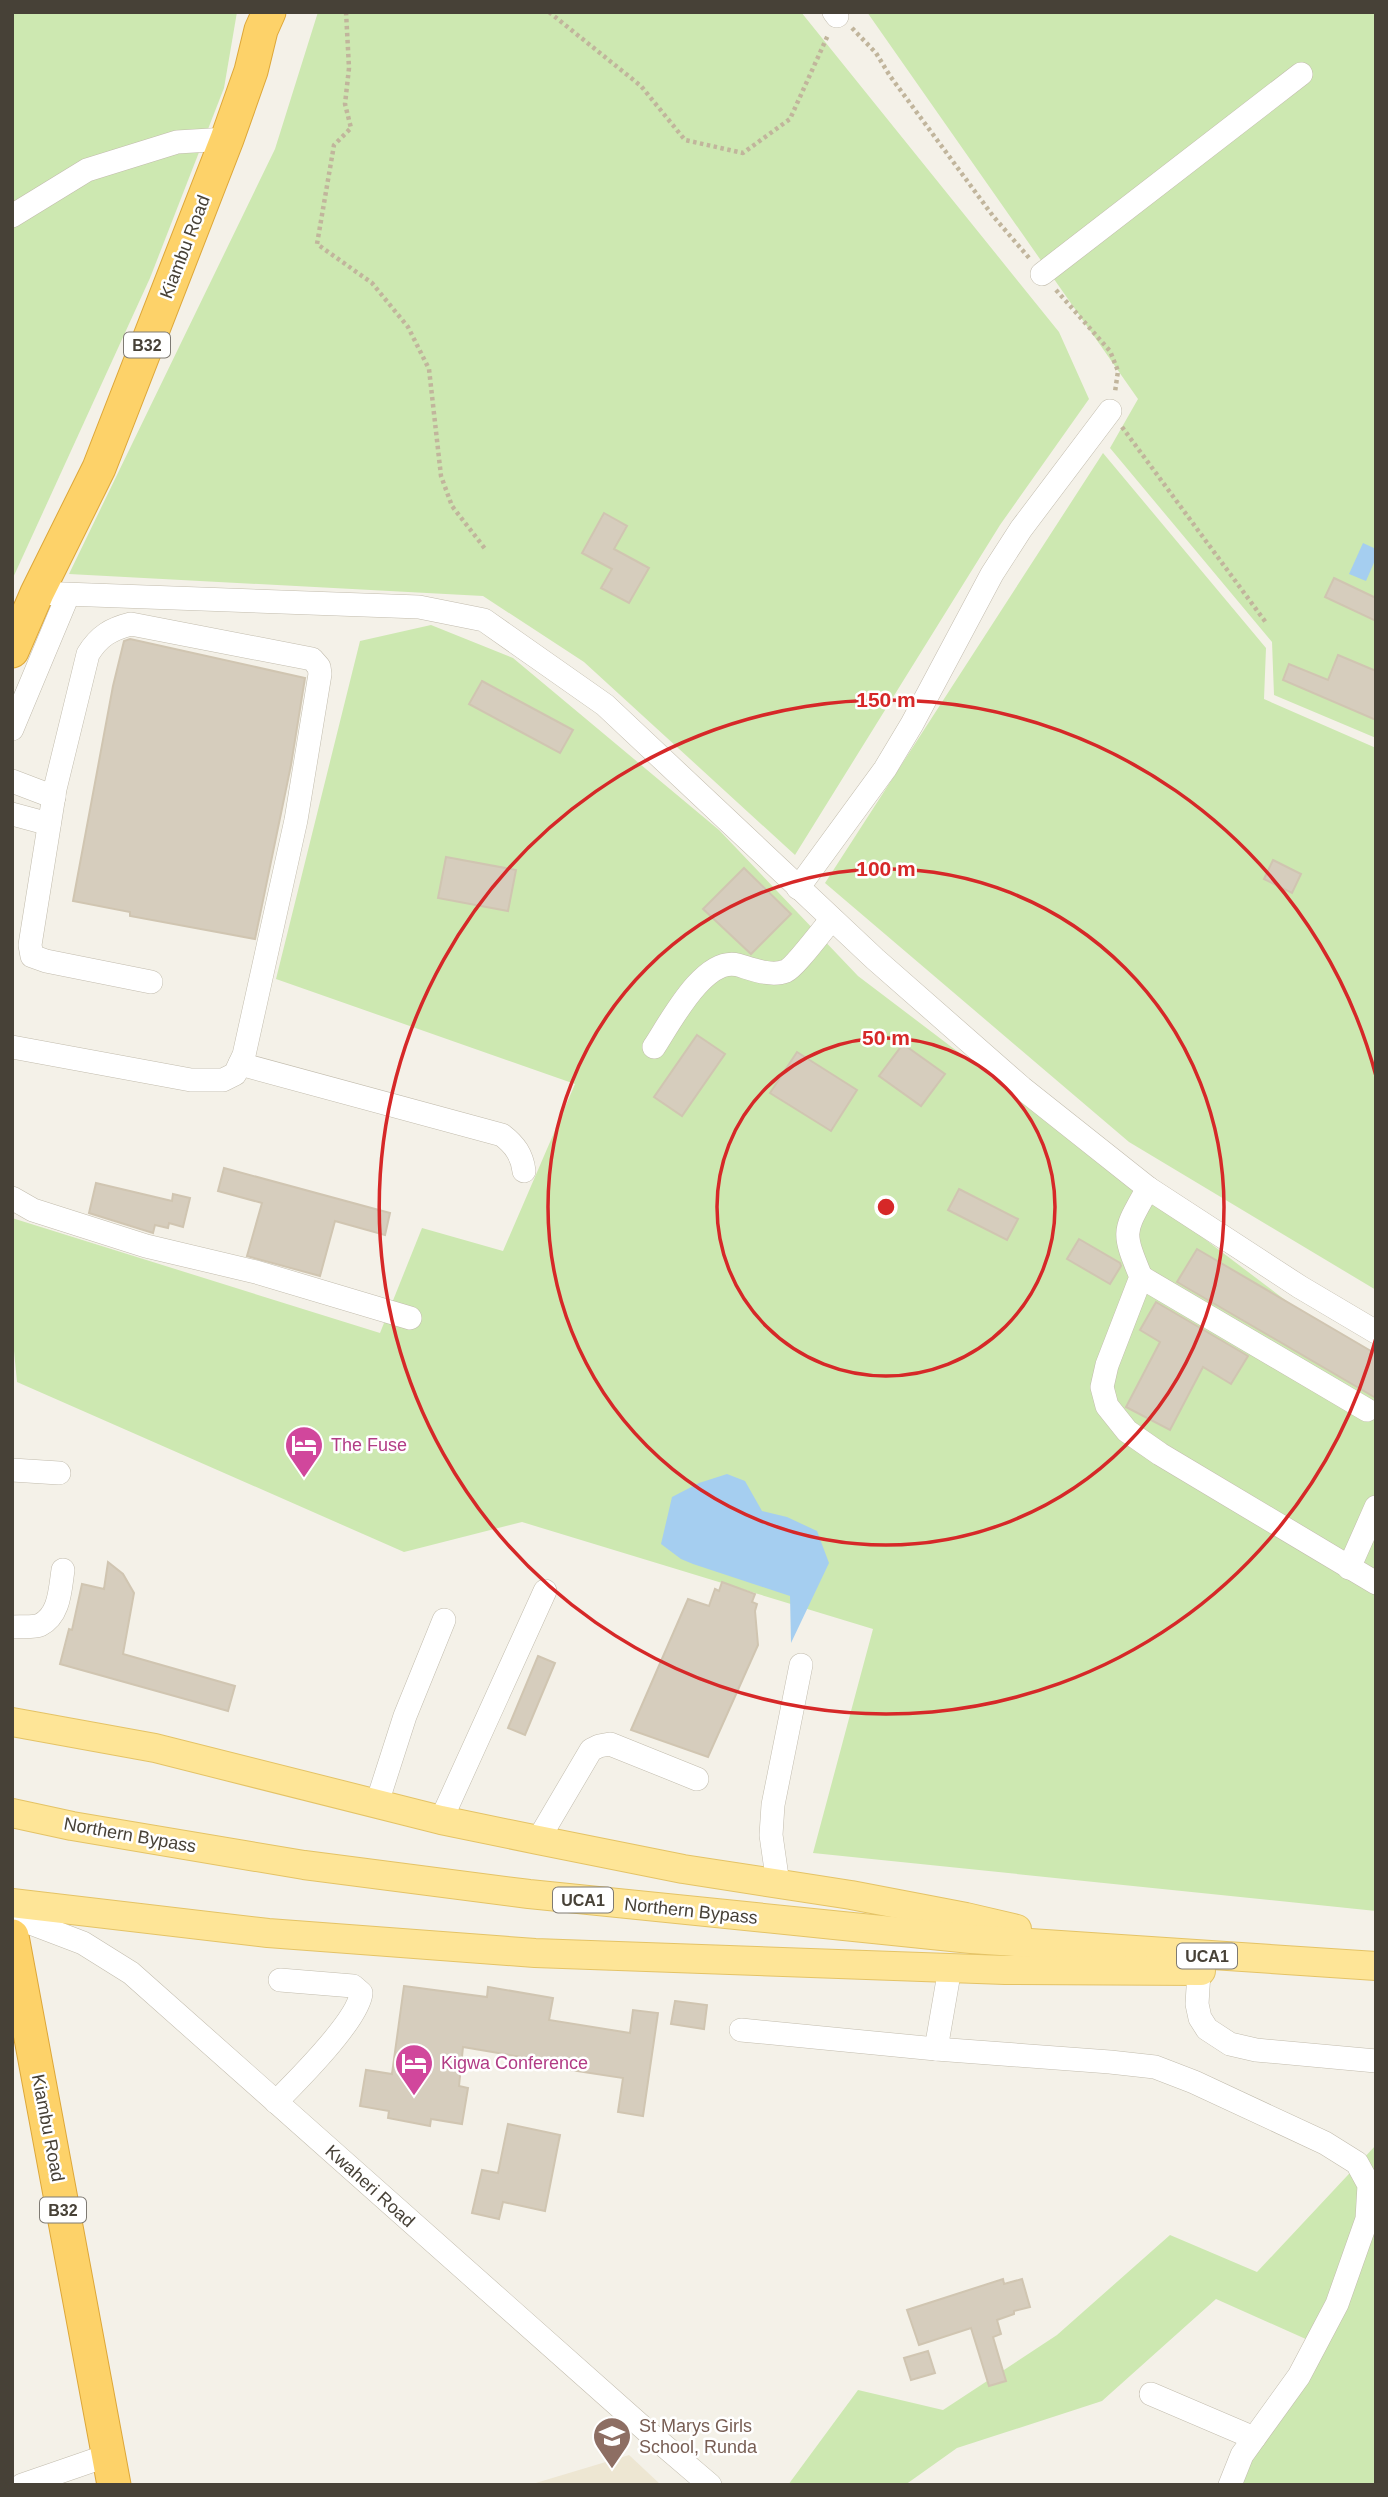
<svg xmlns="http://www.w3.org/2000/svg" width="1388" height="2497" font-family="Helvetica,sans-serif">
  <rect width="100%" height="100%" fill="#f4f1e8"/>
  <path fill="#ede6d2" d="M 629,2455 L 661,2485 L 529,2485 Z"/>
  <g fill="#cde8b1">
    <path d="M 12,12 L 237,12 L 224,88 L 150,278 L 12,580 Z"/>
    <path d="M 318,12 L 801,12 L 1059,332 L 1089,399 L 1000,525 L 795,855 L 584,662 L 483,596 L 69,574 L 275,149 Z"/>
    <path d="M 867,12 L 1376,12 L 1376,738 L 1274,695 L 1272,642 L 1110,448 L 1138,399 Z"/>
    <path d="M 1103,453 L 1266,648 L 1264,699 L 1376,748 L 1376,1290 L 1129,1142 L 825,883 Z"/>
    <path d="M 431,625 L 513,658 L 719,830 L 858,976 L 1376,1369 L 1376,1911 L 813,1853 L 873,1629 L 522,1522 L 404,1552 L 17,1382 L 12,1330 L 12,1218 L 380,1333 L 422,1228 L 503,1251 L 575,1084 L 276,979 L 360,641 Z"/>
    <path d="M 1376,2145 L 1376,2485 L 1236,2485 L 1308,2340 L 1216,2299 L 1102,2401 L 957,2448 L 905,2485 L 788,2485 L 858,2390 L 943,2410 L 1057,2335 L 1170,2235 L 1257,2272 Z"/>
  </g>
  <g fill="#a5cef0">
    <path d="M 1363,543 L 1376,549 L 1376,558 L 1366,581 L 1349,574 Z"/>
    <path d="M 727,1474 L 745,1481 L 762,1511 L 787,1517 L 817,1531 L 829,1563 L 791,1643 L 790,1596 L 693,1564 L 681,1559 L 661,1544 L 672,1497 L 699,1483 Z"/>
  </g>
  <g fill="#d6cdbd" stroke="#d0c5b1" stroke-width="2">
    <path d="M 604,513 L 627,526 L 614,549 L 649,568 L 629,603 L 601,588 L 612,569 L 582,553 Z"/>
    <path d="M 1334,578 L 1376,598 L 1376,621 L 1325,597 Z"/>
    <path d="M 130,639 L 305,678 L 291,765 L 255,939 L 130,916 L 130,912 L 73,901 L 113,686 L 124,641 Z"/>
    <path d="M 1338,655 L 1376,671 L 1376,720 L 1283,680 L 1289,664 L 1328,680 Z"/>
    <path d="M 482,681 L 573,730 L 560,753 L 469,704 Z"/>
    <path d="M 446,857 L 516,870 L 508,911 L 438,898 Z"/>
    <path d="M 1273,860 L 1301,874 L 1292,893 L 1264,879 Z"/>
    <path d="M 744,868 L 791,914 L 751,954 L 703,909 Z"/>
    <path d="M 697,1035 L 725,1054 L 682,1116 L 654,1097 Z"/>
    <path d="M 903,1044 L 945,1074 L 921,1106 L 879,1076 Z"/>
    <path d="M 797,1052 L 857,1090 L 831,1131 L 770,1093 Z"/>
    <path d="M 224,1168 L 390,1213 L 385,1235 L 335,1221 L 320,1276 L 247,1256 L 262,1203 L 218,1191 Z"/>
    <path d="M 96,1183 L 172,1201 L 173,1194 L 190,1198 L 183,1227 L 169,1223 L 168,1228 L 155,1225 L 153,1233 L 89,1213 Z"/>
    <path d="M 959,1189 L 1018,1219 L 1007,1240 L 948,1210 Z"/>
    <path d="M 1079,1239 L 1120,1263 L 1121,1266 L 1110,1284 L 1067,1259 Z"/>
    <path d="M 1197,1249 L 1376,1354 L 1376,1398 L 1177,1282 Z"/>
    <path d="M 1156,1302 L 1248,1356 L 1231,1384 L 1203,1367 L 1170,1430 L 1126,1407 L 1160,1342 L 1140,1330 Z"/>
    <path d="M 108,1562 L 123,1574 L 134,1593 L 123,1654 L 235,1686 L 228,1711 L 60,1664 L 69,1629 L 72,1630 L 82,1584 L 104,1589 Z"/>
    <path d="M 722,1582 L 755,1594 L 752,1602 L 757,1604 L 755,1611 L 758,1645 L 708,1757 L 631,1730 L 688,1599 L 709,1606 L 715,1589 L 719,1591 Z"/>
    <path d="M 538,1656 L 555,1663 L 525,1735 L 508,1728 Z"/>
    <path d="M 404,1986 L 487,1997 L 488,1987 L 553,1998 L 549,2020 L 630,2033 L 633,2010 L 658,2013 L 643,2116 L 618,2112 L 623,2078 L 544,2066 L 545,2061 L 463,2047 L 459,2086 L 468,2088 L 462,2124 L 431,2119 L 430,2126 L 388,2118 L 389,2111 L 360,2106 L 366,2070 L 392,2074 Z"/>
    <path d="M 675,2001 L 707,2005 L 704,2029 L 671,2024 Z"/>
    <path d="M 508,2124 L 560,2135 L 545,2211 L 503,2202 L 499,2219 L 472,2213 L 482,2170 L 498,2173 Z"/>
    <path d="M 1003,2279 L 1004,2284 L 1022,2279 L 1030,2307 L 1014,2311 L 1014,2314 L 997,2320 L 1001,2334 L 993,2337 L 1006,2381 L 989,2386 L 971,2328 L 919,2345 L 907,2310 Z"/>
    <path d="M 928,2351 L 935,2373 L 911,2380 L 904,2358 Z"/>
  </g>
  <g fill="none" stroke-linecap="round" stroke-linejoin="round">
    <defs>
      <g id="minor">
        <path d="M 834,12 L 837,16"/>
        <path d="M 12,216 L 87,170 L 177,142 L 227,139"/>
        <path d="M 1042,274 L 1301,74"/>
        <path d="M 37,593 L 419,607 L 484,620 L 605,705 L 875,959 L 1022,1088 L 1148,1188 L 1300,1287 L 1376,1332"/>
        <path d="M 12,729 L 68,595"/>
        <path d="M 12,781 L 54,797"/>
        <path d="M 12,814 L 49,824"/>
        <path d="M 798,888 L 885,769 L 912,724 L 992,574 L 1021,529 L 1110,411"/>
        <path d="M 12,1047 L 191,1080 L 223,1080 L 235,1074 L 244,1055 L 296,820 L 320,674 L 319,667 L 312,659 L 131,624 C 111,629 99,636 88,654 L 55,789 L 30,945 L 32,956 L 46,961 L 151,982"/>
        <path d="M 654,1047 C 670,1023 704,956 738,965 C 752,969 771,977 786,971 C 795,967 823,929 832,919"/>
        <path d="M 240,1064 L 502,1135 C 515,1145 522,1155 524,1171"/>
        <path d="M 1148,1188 C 1124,1232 1121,1229 1141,1277 L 1107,1365 L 1102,1387 L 1107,1406 L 1127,1431 L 1160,1454 L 1376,1583"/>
        <path d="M 12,1198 L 33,1210 L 146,1246 L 256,1272 L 410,1318"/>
        <path d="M 1141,1277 L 1367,1410"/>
        <path d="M 12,1470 L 59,1473"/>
        <path d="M 1349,1568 L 1376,1507"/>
        <path d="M 12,1627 C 20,1626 33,1628 40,1625 C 60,1615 60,1589 63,1570"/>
        <path d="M 377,1803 L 405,1716 L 444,1620"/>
        <path d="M 441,1820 L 545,1591"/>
        <path d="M 538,1840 L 591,1750 L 599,1746 L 610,1744 L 697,1779"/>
        <path d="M 778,1884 L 771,1835 L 773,1805 L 801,1665"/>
        <path d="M 12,1916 L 83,1943 L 131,1973 L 648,2432 L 710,2485"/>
        <path d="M 1199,1972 L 1197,2004 L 1200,2018 L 1207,2029 L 1230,2044 L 1256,2050 L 1376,2061"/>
        <path d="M 741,2030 L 936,2049 L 1110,2062 L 1155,2067 L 1194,2082 L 1325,2143 L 1357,2163 L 1369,2185 L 1367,2219 L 1337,2304 L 1299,2376 L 1242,2455 L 1230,2485"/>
        <path d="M 936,2049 L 950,1968"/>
        <path d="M 276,2102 C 296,2082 359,2019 361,1993 L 353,1986 L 280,1980"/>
        <path d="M 1151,2394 L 1254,2438"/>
        <path d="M 22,2485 L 109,2455"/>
      </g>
      <g id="major">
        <path d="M 12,1722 L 155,1748 L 441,1820 L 538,1840 L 683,1869 L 851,1895 L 966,1917 L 1017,1929"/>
        <path d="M 12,1813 L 72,1826 L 304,1865 L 529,1894 L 971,1939 L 1376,1966"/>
        <path d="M 12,1903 L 268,1933 L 535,1953 L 1005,1970 L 1201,1971"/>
      </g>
      <g id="highway">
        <path d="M 12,651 L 37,593 L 99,468 L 227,139 L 251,71 L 261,30 L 269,12"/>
        <path d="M 12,1936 L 114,2485"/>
      </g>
    </defs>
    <use href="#minor" stroke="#c2bcad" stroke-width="24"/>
    <use href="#major" stroke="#e4c366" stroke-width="30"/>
    <use href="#highway" stroke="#dda739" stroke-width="35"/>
    <g stroke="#c1b59c" stroke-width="4.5" stroke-dasharray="3.5 3.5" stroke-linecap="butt">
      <path d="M 346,12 L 349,68 L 345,104 L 351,128 L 334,145 L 317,244 L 372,283 L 408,327 L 429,369 L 441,476 L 452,506 L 486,550"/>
      <path d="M 549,12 L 641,86 L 685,140 L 743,153 L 790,119 L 828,35"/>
      <path d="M 852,28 L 876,53 L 890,76 L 993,216 L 1030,259"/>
      <path d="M 1056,290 L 1110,351 L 1118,371 L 1115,392"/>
      <path d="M 1122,427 L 1267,624"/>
    </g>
    <use href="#minor" stroke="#fff" stroke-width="23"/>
    <use href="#major" stroke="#fee597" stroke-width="28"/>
    <use href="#highway" stroke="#fdd269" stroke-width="33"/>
  </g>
  <g fill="none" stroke="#d62828" stroke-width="3.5">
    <circle cx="886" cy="1207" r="169"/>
    <circle cx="886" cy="1207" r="338"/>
    <path d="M1376 1338A507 507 0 1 1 1376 1076"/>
  </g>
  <defs>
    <symbol id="hotel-pin" viewBox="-11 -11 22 30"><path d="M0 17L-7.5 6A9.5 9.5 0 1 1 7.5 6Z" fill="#d1479c" stroke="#fff"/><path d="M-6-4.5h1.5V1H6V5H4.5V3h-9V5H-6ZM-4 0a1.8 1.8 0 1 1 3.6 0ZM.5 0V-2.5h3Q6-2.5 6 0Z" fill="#fff"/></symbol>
    <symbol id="school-pin" viewBox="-11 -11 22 30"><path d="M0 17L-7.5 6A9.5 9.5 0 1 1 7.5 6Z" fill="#8d6e63" stroke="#fff"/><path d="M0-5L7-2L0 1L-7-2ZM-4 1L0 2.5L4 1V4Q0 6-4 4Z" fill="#fff"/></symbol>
  </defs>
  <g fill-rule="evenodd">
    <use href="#hotel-pin" x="282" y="1423" width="44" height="60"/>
    <use href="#hotel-pin" x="392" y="2041" width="44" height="60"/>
    <use href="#school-pin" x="590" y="2414" width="44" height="60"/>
  </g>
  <g text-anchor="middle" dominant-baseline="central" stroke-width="5" stroke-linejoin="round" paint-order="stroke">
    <g fill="#fff" stroke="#7e7a73" stroke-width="2">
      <rect x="124" y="332.5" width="46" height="25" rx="5"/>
      <rect x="553" y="1887.5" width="60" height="25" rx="5"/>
      <rect x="1177" y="1943.5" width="60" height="25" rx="5"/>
      <rect x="40" y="2197.5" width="46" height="25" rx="5"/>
    </g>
    <g font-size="16" font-weight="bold" fill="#474137">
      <text x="147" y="345">B32</text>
      <text x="583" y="1900">UCA1</text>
      <text x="1207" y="1956">UCA1</text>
      <text x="63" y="2210">B32</text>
    </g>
    <g font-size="18" fill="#474137" stroke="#fff">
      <text transform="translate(185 247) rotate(-69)">Kiambu Road</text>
      <text transform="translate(130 1835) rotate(10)">Northern Bypass</text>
      <text transform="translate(691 1911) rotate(6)">Northern Bypass</text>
      <text transform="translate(48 2128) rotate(79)">Kiambu Road</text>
      <text transform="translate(370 2186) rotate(42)">Kwaheri Road</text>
    </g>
    <g font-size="18" fill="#b23c85" stroke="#fff" text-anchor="start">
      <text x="331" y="1445">The Fuse</text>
      <text x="441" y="2063">Kigwa Conference</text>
    </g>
    <g font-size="18" fill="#785e54" stroke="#fff" text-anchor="start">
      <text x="639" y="2426">St Marys Girls<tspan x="639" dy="21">School, Runda</tspan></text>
    </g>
  </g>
  <circle cx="886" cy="1207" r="10" fill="#d62828" stroke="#fff" stroke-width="3.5"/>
  <g font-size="21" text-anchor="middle" font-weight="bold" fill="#d62828" stroke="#fff" stroke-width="5" stroke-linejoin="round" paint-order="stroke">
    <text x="886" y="707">150 m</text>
    <text x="886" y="876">100 m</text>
    <text x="886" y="1045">50 m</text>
  </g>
  <rect width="1388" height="2497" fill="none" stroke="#474137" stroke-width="28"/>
</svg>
